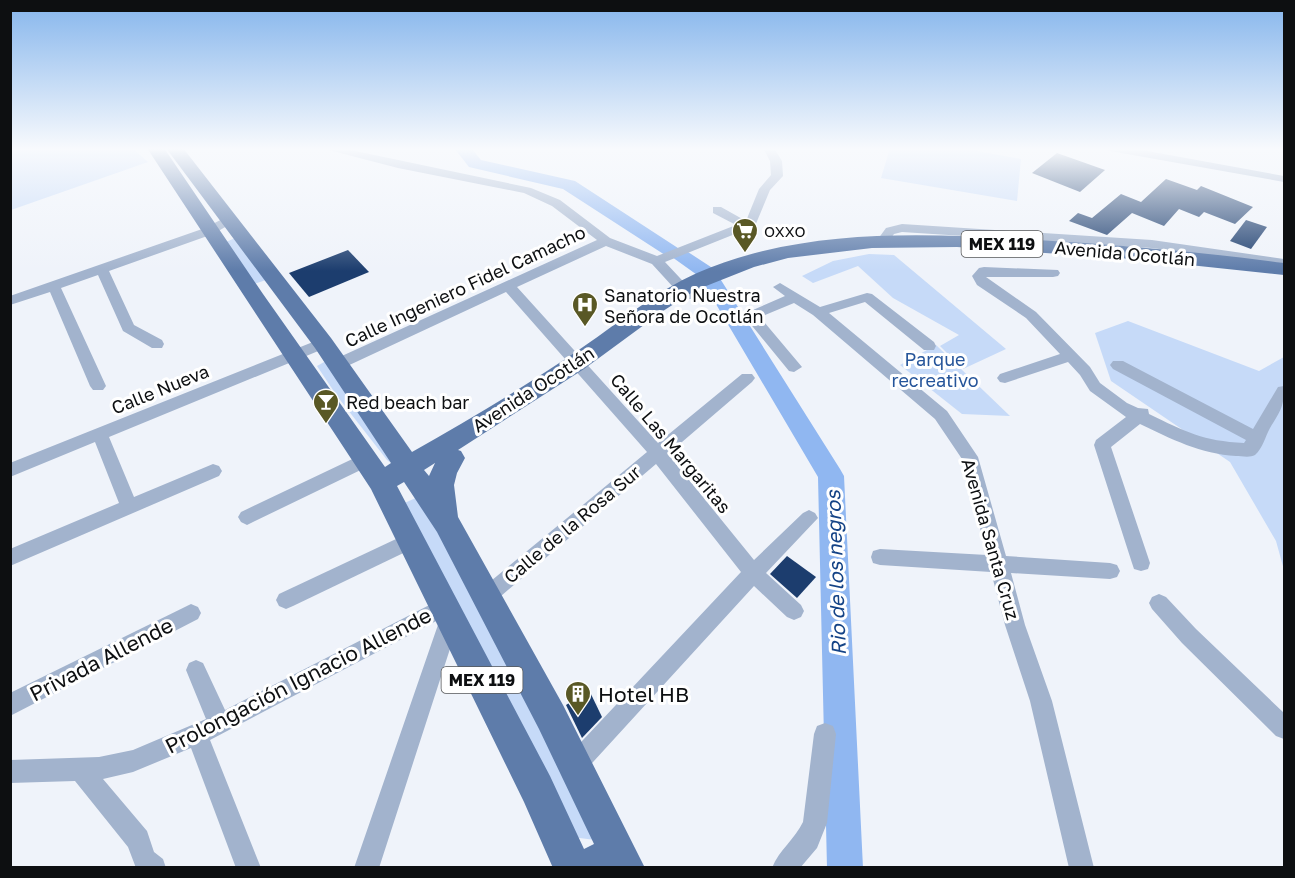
<svg xmlns="http://www.w3.org/2000/svg" width="1295" height="878" font-family="'Golos Text',sans-serif">
  <rect width="100%" height="100%" fill="#eff3fa"/>
  <g fill="#c6daf8">
    <path d="M 11,148 L 132,148 L 148,162 L 11,210 Z"/>
    <path d="M 890,148 L 961,148 L 1021,159 L 1017,201 L 881,178 Z"/>
    <path d="M 235,238 L 266,280 L 254,284 L 224,243 Z"/>
    <path d="M 869,254 L 894,255 L 1006,349 L 963,369 L 940,346 L 959,335 L 893,298 L 858,266 L 813,283 L 802,276 L 833,261 Z"/>
    <path d="M 1128,321 L 1259,371 L 1284,357 L 1284,570 L 1276,541 L 1230,462 L 1111,381 L 1095,333 Z"/>
    <path d="M 936,345 L 1010,416 L 962,414 L 900,365 Z"/>
    <path d="M 326,361 L 397,461 L 391,463 L 387,460 L 337,396 L 317,366 Z"/>
    <path d="M 418,497 L 436,527 L 603,841 L 572,837 L 400,505 Z"/>
  </g>
  <g fill="none" stroke-linecap="round" stroke-linejoin="round">
    <path fill="#90b7f1" fill-rule="evenodd" d="M 454,148 L 471,148 L 481,160 L 575,181 L 681,250 L 688,252 L 714,269 L 840,469 L 844,476 L 863,868 L 827,868 L 818,477 L 700,277 L 672,257 L 665,255 L 563,189 L 469,167 Z"/>
  </g>
  <g fill="#1c3d6e">
    <path d="M 1057,153 L 1105,170 L 1080,192 L 1032,173 Z"/>
    <path d="M 1166,179 L 1197,190 L 1201,186 L 1253,207 L 1235,224 L 1204,212 L 1199,217 L 1179,209 L 1164,226 L 1132,213 L 1107,235 L 1069,221 L 1078,213 L 1092,218 L 1121,194 L 1141,202 Z"/>
    <path d="M 1246,220 L 1267,227 L 1251,249 L 1230,241 Z"/>
    <path d="M 348,250 L 369,272 L 309,297 L 289,273 Z"/>
    <path d="M 787,556 L 816,577 L 797,598 L 770,574 Z"/>
    <path d="M 589,690 L 602,717 L 582,738 L 566,705 Z"/>
  </g>
  <g fill="none" stroke-linecap="round" stroke-linejoin="round">
    <g fill="#a2b3cd" fill-rule="evenodd">
      <path d="M 321,148 L 341,148 L 531,188 L 560,200 L 610,238 L 657,256 L 736,225 L 713,213 L 713,207 L 721,207 L 746,221 L 759,189 L 771,175 L 770,161 L 763,148 L 774,148 L 782,161 L 783,176 L 770,190 L 755,226 L 665,262 L 694,293 L 696,296 L 694,299 L 684,299 L 652,264 L 606,246 L 517,287 L 658,443 L 742,374 L 752,374 L 755,378 L 752,382 L 668,454 L 754,560 L 803,513 L 809,510 L 815,513 L 818,518 L 766,573 L 801,605 L 804,611 L 801,617 L 794,620 L 787,617 L 754,586 L 583,773 L 575,776 L 567,773 L 564,765 L 567,757 L 741,572 L 656,464 L 494,602 L 487,605 L 480,602 L 477,596 L 480,590 L 647,452 L 506,292 L 343,368 L 338,369 L 330,364 L 333,360 L 597,240 L 552,206 L 524,193 L 398,168 Z"/>
      <path d="M 1105,148 L 1131,148 L 1284,176 L 1284,182 L 1110,151 Z"/>
      <path d="M 230,215 L 234,216 L 234,222 L 213,234 L 109,271 L 134,325 L 162,340 L 164,344 L 162,348 L 152,348 L 123,331 L 98,275 L 61,288 L 106,386 L 103,390 L 93,390 L 90,386 L 50,292 L 10,305 L 10,296 L 205,228 Z"/>
      <path d="M 902,224 L 1152,240 L 1284,259 L 1284,267 L 1152,248 L 902,232 L 894,234 L 888,242 L 880,242 L 878,239 L 886,228 Z"/>
      <path d="M 984,267 L 1058,270 L 1060,273 L 1058,276 L 1053,277 L 986,277 L 1036,312 L 1090,367 L 1100,383 L 1127,403 L 1138,408 L 1148,409 L 1149,414 C 1186,432 1203,441 1244,443 L 1246,440 L 1113,369 L 1110,365 L 1113,361 L 1123,361 L 1253,429 L 1278,387 L 1284,386 C 1284,407 1281,410 1270,428 C 1265,437 1263,448 1255,455 C 1250,458 1241,456 1236,456 C 1201,454 1171,439 1140,424 L 1111,447 L 1150,563 L 1148,569 L 1141,571 L 1134,569 L 1132,563 L 1094,445 L 1096,440 L 1126,417 L 1090,391 L 1080,375 L 1068,362 L 1005,383 L 1000,382 L 997,378 L 1000,374 L 1060,354 L 1026,318 L 977,285 L 972,276 L 979,268 Z"/>
      <path d="M 780,283 L 820,307 L 867,293 L 872,294 L 934,342 L 936,346 L 934,350 L 924,350 L 865,302 L 829,313 L 947,411 L 978,457 L 1006,556 L 1110,563 L 1117,565 L 1120,571 L 1117,577 L 1110,579 L 1011,573 L 1025,625 L 1052,701 L 1094,868 L 1069,868 L 1030,701 L 1005,625 L 991,572 L 880,565 L 873,563 L 871,557 L 873,551 L 880,549 L 987,555 L 962,459 L 935,419 L 813,315 L 794,303 L 760,317 L 802,367 L 794,372 L 789,371 L 744,316 L 746,313 L 785,296 L 773,287 Z"/>
      <path d="M 323,338 L 328,339 L 330,343 L 328,347 L 109,437 L 134,497 L 213,464 L 219,466 L 222,471 L 219,476 L 10,566 L 10,549 L 119,503 L 95,442 L 10,477 L 10,463 Z"/>
      <path d="M 365,453 L 371,455 L 373,460 L 371,465 L 253,522 L 247,525 L 241,522 L 238,517 L 241,512 Z"/>
      <path d="M 411,532 L 418,534 L 420,540 L 418,546 L 293,606 L 286,609 L 279,606 L 276,600 L 279,594 Z"/>
      <path d="M 1159,594 L 1166,597 L 1196,629 L 1284,713 L 1284,739 L 1276,736 L 1182,643 L 1152,609 L 1149,603 L 1152,597 Z"/>
      <path d="M 445,597 L 452,600 L 455,606 L 453,610 L 457,611 L 460,618 L 379,868 L 354,868 L 440,619 L 210,740 L 261,868 L 236,868 L 191,748 L 133,772 L 103,779 L 147,831 L 154,852 L 163,859 L 166,868 L 136,868 L 128,847 L 75,781 L 10,783 L 10,760 L 99,757 L 133,750 L 206,719 L 186,670 L 189,663 L 196,660 L 203,663 L 225,710 Z"/>
      <path d="M 191,604 L 198,607 L 201,613 L 198,619 L 10,716 L 10,693 Z"/>
      <path d="M 825,723 L 833,726 L 836,734 L 827,823 L 817,848 L 800,868 L 772,868 C 779,850 795,839 803,822 L 814,734 L 817,726 Z"/>
    </g>
    <path fill="#5e7caa" fill-rule="evenodd" d="M 147,148 L 164,148 L 263,294 L 385,467 L 391,463 L 315,348 L 166,148 L 183,148 L 331,338 L 412,452 C 470,419 528,385 583,347 C 620,322 655,292 697,273 C 803,227 924,233 1037,240 C 1120,245 1202,252 1284,263 L 1284,275 L 1133,259 L 957,247 L 872,248 L 788,258 L 754,267 L 696,290 L 663,311 L 584,369 L 458,450 L 461,451 L 465,458 L 457,473 L 454,485 L 458,517 L 563,705 L 645,868 L 553,868 L 524,802 L 371,489 ZM 435,463 L 429,476 L 424,470 ZM 404,482 L 437,532 L 539,729 L 594,844 L 584,849 L 550,776 L 397,486 Z"/>
  </g>
  <linearGradient id="sky" x2="0" y2="1"><stop stop-color="#85b5ec"/><stop offset="0.55" stop-color="#f8fafd"/><stop offset="1" stop-color="#f8fafd" stop-opacity="0"/></linearGradient>
  <rect width="1295" height="271" fill="url(#sky)"/>
  <defs>
    <symbol id="supermarket-pin" viewBox="-11 -11 22 30"><path d="M0 17L-7.5 6A9.5 9.5 0 1 1 7.5 6Z" fill="#595825" stroke="#fff"/><path d="M-6-5.5h2.5l.6 2H6L4.5 2H-2.5L-4.4-4H-6ZM-1.5 3.2a1.3 1.3 0 1 0 .1 0ZM3 3.2a1.3 1.3 0 1 0 .1 0Z" fill="#fff"/></symbol>
    <symbol id="hospital-pin" viewBox="-11 -11 22 30"><path d="M0 17L-7.5 6A9.5 9.5 0 1 1 7.5 6Z" fill="#595825" stroke="#fff"/><path d="M-5-5h3v3.5h4V-5h3V5h-3V1.5h-4V5h-3Z" fill="#fff"/></symbol>
    <symbol id="bar-pin" viewBox="-11 -11 22 30"><path d="M0 17L-7.5 6A9.5 9.5 0 1 1 7.5 6Z" fill="#595825" stroke="#fff"/><path d="M-6-5H6L.8 .8V4.5H3.5V6h-7V4.5H-.8V.8Z" fill="#fff"/></symbol>
    <symbol id="building-pin" viewBox="-11 -11 22 30"><path d="M0 17L-7.5 6A9.5 9.5 0 1 1 7.5 6Z" fill="#595825" stroke="#fff"/><path d="M-4-6H4V6H1V3H-1V6H-4ZM-2.5-4.3h1.7v1.8h-1.7ZM.8-4.3h1.7v1.8H.8ZM-2.5-1h1.7V.8h-1.7ZM.8-1h1.7V.8H.8Z" fill="#fff"/></symbol>
  </defs>
  <g fill-rule="evenodd">
    <use href="#supermarket-pin" x="730" y="216" width="30" height="40"/>
    <use href="#hospital-pin" x="570" y="290" width="30" height="40"/>
    <use href="#bar-pin" x="311" y="387" width="30" height="40"/>
    <use href="#building-pin" x="563" y="679" width="30" height="40"/>
  </g>
  <g text-anchor="middle" dominant-baseline="central" stroke-width="6" stroke-linejoin="round" paint-order="stroke">
    <g font-size="15" fill="#0d0f11" stroke="#fff" text-anchor="start">
      <text x="764" y="231">OXXO</text>
    </g>
    <g fill="#fff" stroke="#565758" stroke-width="1.5">
      <rect x="961.5" y="231" width="81" height="26" rx="4.5"/>
      <rect x="441.5" y="667" width="81" height="26" rx="4.5"/>
    </g>
    <g font-size="16" font-weight="bold" fill="#0d0f11">
      <text x="1002" y="244">MEX 119</text>
      <text x="482" y="680">MEX 119</text>
    </g>
    <g font-size="18" fill="#0d0f11" stroke="#fff">
      <text transform="translate(1125 253) rotate(5)">Avenida Ocotlán</text>
      <text transform="translate(465 286) rotate(-25)">Calle Ingeniero Fidel Camacho</text>
      <text transform="translate(160 389) rotate(-22)">Calle Nueva</text>
      <text transform="translate(533 389) rotate(-33)">Avenida Ocotlán</text>
      <text transform="translate(671 443) rotate(50)">Calle Las Margaritas</text>
      <text transform="translate(572 524) rotate(-40)">Calle de la Rosa Sur</text>
      <text transform="translate(991 539) rotate(74)">Avenida Santa Cruz</text>
    </g>
    <g font-size="18" fill="#0d0f11" stroke="#fff" text-anchor="start">
      <text x="604" y="295">Sanatorio Nuestra<tspan x="604" dy="21">Señora de Ocotlán</tspan></text>
      <text x="346" y="402">Red beach bar</text>
    </g>
    <g font-size="18" fill="#26559a" stroke="#fff">
      <text x="935" y="359">Parque<tspan x="935" dy="21">recreativo</tspan></text>
    </g>
    <g font-size="20" font-style="italic" fill="#144386" stroke="#fff">
      <text transform="translate(835 573) rotate(-92)">Rio de los negros</text>
    </g>
    <g font-size="21" fill="#0d0f11" stroke="#fff">
      <text transform="translate(101 659) rotate(-27)">Privada Allende</text>
      <text transform="translate(298 680) rotate(-27)">Prolongación Ignacio Allende</text>
    </g>
    <g font-size="21" fill="#0d0f11" stroke="#fff" text-anchor="start">
      <text x="598" y="694">Hotel HB</text>
    </g>
  </g>
  <rect width="1295" height="878" fill="none" stroke="#0d0f11" stroke-width="24"/>
</svg>
